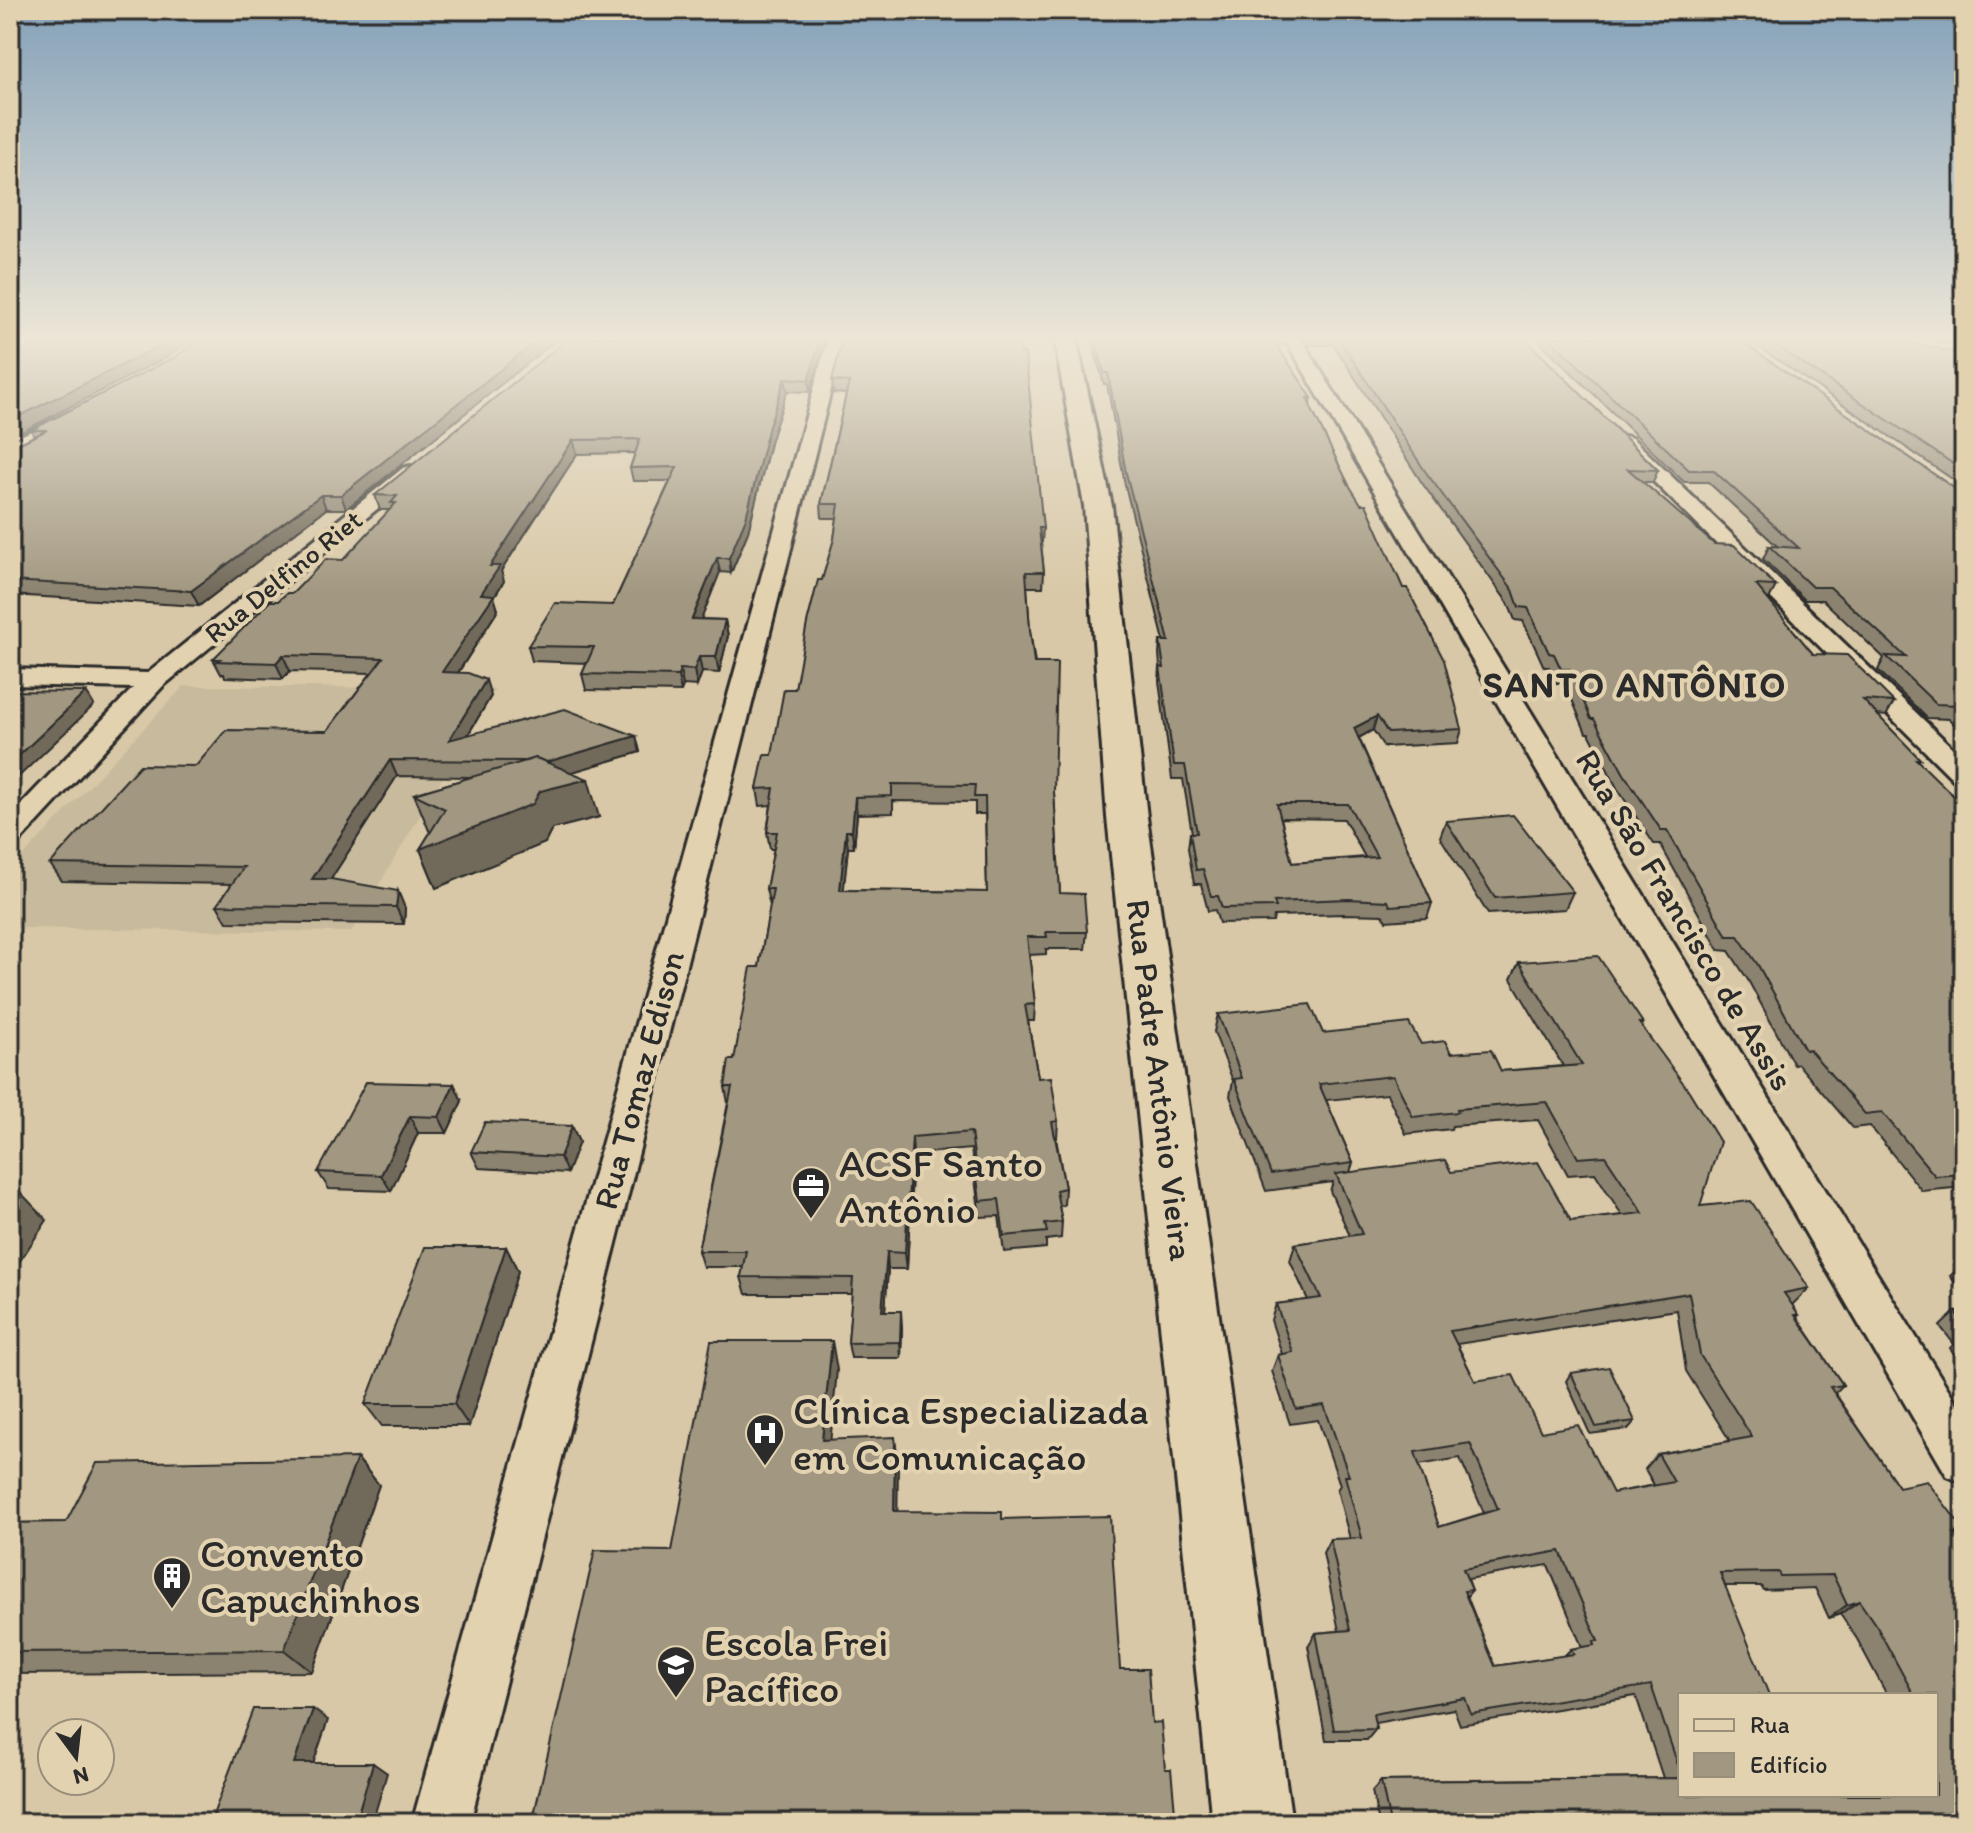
<svg xmlns="http://www.w3.org/2000/svg" width="1974" height="1833" font-family="Itim,sans-serif">
  <rect width="100%" height="100%" fill="#d8c8a7"/>
  <filter id="ink" filterUnits="userSpaceOnUse"><feTurbulence type="fractalNoise" baseFrequency=".0125" numOctaves="2"/><feDisplacementMap in="SourceGraphic" scale="16" xChannelSelector="R" yChannelSelector="G"/><feConvolveMatrix kernelMatrix="1 2 1 2 8 2 1 2 1" color-interpolation-filters="sRGB"/></filter>
  <g filter="url(#ink)">
    <path fill="#c8ba9c" d="M 184,686 L 495,689 L 351,932 L 10,928 L 10,870 Z"/>
    <g fill="none" stroke-linecap="round" stroke-linejoin="round">
      <defs>
        <g id="street">
          <path d="M 824,337 L 840,337 L 843,342 L 470,1823 L 412,1823 L 827,342 Z"/>
          <path d="M 1284,337 L 1300,337 L 1964,1415 L 1964,1483 L 1947,1476 Z"/>
          <path d="M 71,412 L 77,413 L 80,417 L 77,421 L 10,454 L 10,441 Z"/>
          <path d="M 1625,436 L 1632,438 L 1964,759 L 1964,782 L 1954,780 L 1618,446 L 1616,442 L 1618,438 Z"/>
          <path d="M 410,466 L 417,468 L 420,472 L 417,476 L 163,686 L 20,841 L 10,843 L 10,816 L 133,688 L 10,685 L 10,669 L 148,673 L 403,468 Z"/>
        </g>
        <path id="secondary" d="M 1054,337 L 1076,337 L 1112,506 L 1147,817 L 1292,1823 L 1212,1823 L 1107,817 L 1084,506 Z"/>
      </defs>
      <use href="#street" stroke="#2b2b2b" stroke-width="6"/>
      <use href="#secondary" stroke="#2b2b2b" stroke-width="6"/>
      <use href="#street" fill="#e3d2af" fill-rule="evenodd"/>
      <use href="#secondary" fill="#e3d2af" fill-rule="evenodd"/>
    </g>
    <g fill="#8b836f" stroke="#2b2b2b" stroke-width="2" fill-rule="evenodd">
      <path d="M 203,337 L 560,337 L 346,509 L 326,509 L 199,606 L 10,595 L 10,448 L 34,436 L 31,430 L 177,356 Z"/>
      <path d="M 843,337 L 1043,528 L 1042,542 L 1041,542 L 1044,572 L 1043,587 L 1027,587 L 1030,630 L 1054,792 L 1060,893 L 1087,932 L 1085,949 L 1046,949 L 1046,954 L 1029,955 L 1035,1004 L 1034,1021 L 1028,1021 L 1038,1078 L 1058,1121 L 1057,1138 L 1056,1138 L 1065,1188 L 1064,1205 L 1059,1206 L 1062,1222 L 1061,1238 L 1046,1240 L 1046,1248 L 1004,1252 L 999,1216 L 980,1217 L 971,1149 L 913,1154 L 907,1269 L 888,1269 L 885,1311 L 902,1327 L 901,1358 L 851,1358 L 848,1343 L 852,1294 L 746,1294 L 741,1277 L 743,1267 L 703,1267 L 698,1251 L 728,1103 L 725,1087 L 734,1060 L 759,967 L 770,906 L 766,889 L 774,849 L 770,849 L 767,832 L 771,805 L 760,806 L 757,789 L 772,755 L 795,689 L 822,580 L 834,539 L 837,518 L 822,518 L 821,504 L 846,394 L 833,393 L 832,381 ZM 893,801 L 975,802 L 975,814 L 985,814 L 987,892 L 843,890 L 848,848 L 854,848 L 857,814 L 893,813 Z"/>
      <path d="M 1091,337 L 1286,337 L 1285,345 L 1276,345 L 1312,398 L 1310,406 L 1462,729 L 1458,743 L 1384,747 L 1373,730 L 1359,738 L 1432,903 L 1427,918 L 1386,921 L 1383,915 L 1344,914 L 1274,916 L 1273,922 L 1219,923 L 1215,910 L 1208,911 L 1201,884 L 1194,884 L 1188,848 L 1190,833 L 1192,833 L 1183,779 L 1172,779 L 1159,681 L 1160,667 L 1159,654 L 1160,641 L 1164,641 L 1125,485 L 1107,384 L 1104,384 ZM 1281,818 L 1344,819 L 1365,857 L 1292,863 Z"/>
      <path d="M 1303,337 L 1523,337 L 1658,470 L 1653,482 L 1642,482 L 1714,544 L 1776,586 L 1769,599 L 1767,599 L 1813,654 L 1894,702 L 1886,716 L 1877,715 L 1920,759 L 1918,762 L 1964,806 L 1964,1187 L 1922,1191 L 1870,1126 L 1853,1128 L 1798,1064 L 1794,1065 L 1748,980 L 1729,951 L 1719,950 L 1660,844 L 1654,844 L 1617,788 L 1589,733 L 1586,733 L 1565,683 L 1556,683 L 1549,667 L 1544,667 L 1523,621 L 1515,620 L 1508,603 L 1422,483 L 1334,345 L 1309,345 Z"/>
      <path d="M 1535,337 L 1735,337 L 1964,495 L 1964,734 L 1949,719 L 1927,718 L 1878,670 L 1884,658 L 1823,600 L 1805,600 L 1763,559 L 1769,546 L 1778,547 L 1708,482 L 1684,482 Z"/>
      <path d="M 1744,337 L 1889,337 L 1964,355 L 1964,487 Z"/>
      <path d="M 1919,337 L 1964,337 L 1964,347 Z"/>
      <path d="M 824,342 L 810,392 L 787,391 L 771,439 L 748,532 L 731,573 L 720,572 L 701,619 L 725,620 L 728,636 L 719,673 L 702,672 L 697,686 L 683,685 L 681,692 L 586,690 L 582,674 L 587,663 L 532,661 L 528,646 L 613,605 L 670,481 L 633,481 L 630,468 L 635,453 L 577,454 L 501,571 L 504,581 L 494,597 L 498,610 L 458,673 L 491,696 L 468,735 L 636,736 L 640,752 L 572,772 L 599,817 L 552,829 L 545,843 L 436,888 L 420,849 L 430,833 L 414,794 L 472,777 L 397,776 L 331,879 L 405,908 L 404,924 L 227,922 L 217,905 L 232,884 L 62,881 L 50,864 L 196,766 L 327,731 L 371,673 L 290,671 L 283,679 L 225,677 L 224,674 L 221,674 L 213,659 L 278,601 L 293,593 L 343,560 L 390,510 L 380,510 L 375,495 Z"/>
      <path d="M 1446,821 L 1573,892 L 1565,909 L 1488,914 L 1440,837 Z"/>
      <path d="M 1519,962 L 1643,1023 L 1641,1026 L 1700,1206 L 1809,1288 L 1792,1305 L 1799,1315 L 1797,1317 L 1843,1385 L 1835,1393 L 1899,1487 L 1964,1531 L 1956,1536 L 1964,1546 L 1964,1823 L 1379,1823 L 1372,1791 L 1381,1781 L 1663,1778 L 1636,1696 L 1460,1725 L 1454,1709 L 1375,1723 L 1376,1729 L 1367,1740 L 1326,1740 L 1308,1646 L 1316,1633 L 1339,1631 L 1323,1553 L 1330,1539 L 1350,1539 L 1337,1490 L 1340,1485 L 1318,1420 L 1290,1424 L 1272,1371 L 1278,1355 L 1282,1354 L 1271,1320 L 1276,1304 L 1308,1300 L 1290,1261 L 1295,1244 L 1350,1236 L 1330,1191 L 1333,1182 L 1266,1191 L 1230,1096 L 1233,1081 L 1214,1032 L 1218,1014 L 1323,1033 L 1421,1044 L 1451,1053 L 1501,1071 L 1563,1066 L 1511,979 ZM 1387,1094 L 1406,1134 L 1451,1129 L 1452,1126 L 1538,1120 L 1568,1175 L 1595,1173 L 1622,1215 L 1571,1221 L 1451,1172 L 1350,1172 L 1353,1163 L 1326,1100 ZM 1677,1310 L 1686,1371 L 1730,1441 L 1658,1454 L 1645,1469 L 1654,1485 L 1613,1493 L 1541,1432 L 1475,1381 L 1457,1344 ZM 1460,1458 L 1484,1513 L 1439,1527 L 1419,1465 ZM 1548,1565 L 1582,1647 L 1571,1649 L 1564,1656 L 1495,1666 L 1467,1596 L 1472,1590 L 1468,1579 ZM 1725,1586 L 1761,1586 L 1763,1590 L 1815,1588 L 1829,1618 L 1840,1614 L 1857,1639 L 1887,1695 L 1936,1695 L 1936,1795 L 1680,1795 L 1680,1695 Z"/>
      <path d="M 454,1084 L 462,1101 L 447,1133 L 418,1133 L 391,1191 L 329,1189 L 318,1172 Z"/>
      <path d="M 572,1126 L 579,1142 L 567,1173 L 479,1168 L 471,1152 Z"/>
      <path d="M 506,1247 L 518,1271 L 469,1426 L 382,1426 L 365,1404 Z"/>
      <path d="M 1964,1263 L 1964,1293 L 1950,1276 Z"/>
      <path d="M 1964,1310 L 1964,1368 L 1950,1348 L 1954,1344 L 1940,1326 L 1955,1312 Z"/>
      <path d="M 1571,1373 L 1635,1421 L 1628,1429 L 1590,1434 L 1566,1381 Z"/>
      <path d="M 357,1458 L 379,1485 L 312,1672 L 10,1674 L 10,1523 L 66,1522 Z"/>
    </g>
    <g fill="#716a5a" stroke="#2b2b2b" stroke-width="2">
      <path d="M 174,337 L 196,337 L 167,357 L 10,438 L 10,421 Z"/>
      <path d="M 542,337 L 560,337 L 346,509 L 341,495 Z"/>
      <path d="M 821,337 L 823,337 L 824,342 L 810,392 L 809,380 Z"/>
      <path d="M 785,378 L 787,391 L 771,439 L 748,532 L 731,573 L 729,558 L 769,426 Z"/>
      <path d="M 573,440 L 577,454 L 501,571 L 504,581 L 494,597 L 498,610 L 448,688 L 442,672 L 481,594 L 490,566 Z"/>
      <path d="M 321,495 L 326,509 L 199,606 L 191,591 Z"/>
      <path d="M 717,558 L 720,572 L 695,635 L 692,619 Z"/>
      <path d="M 725,620 L 728,636 L 719,673 L 716,657 Z"/>
      <path d="M 283,655 L 290,671 L 283,679 L 276,663 Z"/>
      <path d="M 699,657 L 702,672 L 697,686 L 694,670 Z"/>
      <path d="M 680,669 L 683,685 L 681,692 L 678,676 Z"/>
      <path d="M 486,680 L 491,696 L 455,756 L 449,740 Z"/>
      <path d="M 86,692 L 94,705 L 10,785 L 10,764 Z"/>
      <path d="M 1377,716 L 1373,730 L 1351,742 L 1354,728 Z"/>
      <path d="M 636,736 L 640,752 L 552,778 L 547,762 Z"/>
      <path d="M 390,760 L 397,776 L 320,896 L 312,879 Z"/>
      <path d="M 588,779 L 599,817 L 552,829 L 545,843 L 436,888 L 420,849 L 540,791 Z"/>
      <path d="M 855,797 L 857,814 L 854,848 L 852,831 Z"/>
      <path d="M 846,831 L 848,848 L 842,907 L 840,890 Z"/>
      <path d="M 398,891 L 405,908 L 404,924 L 396,907 Z"/>
      <path d="M 454,1084 L 462,1101 L 447,1133 L 439,1117 Z"/>
      <path d="M 410,1116 L 418,1133 L 391,1191 L 381,1175 Z"/>
      <path d="M 572,1126 L 579,1142 L 567,1173 L 560,1157 Z"/>
      <path d="M 912,1137 L 913,1154 L 907,1269 L 905,1253 Z"/>
      <path d="M 18,1190 L 47,1220 L 10,1276 L 10,1202 Z"/>
      <path d="M 506,1247 L 518,1271 L 469,1426 L 454,1404 Z"/>
      <path d="M 887,1252 L 888,1269 L 884,1327 L 882,1311 Z"/>
      <path d="M 901,1311 L 902,1327 L 901,1358 L 900,1342 Z"/>
      <path d="M 832,1341 L 837,1370 L 828,1466 L 822,1440 Z"/>
      <path d="M 895,1437 L 898,1464 L 897,1536 L 894,1511 Z"/>
      <path d="M 357,1458 L 379,1485 L 312,1672 L 284,1650 Z"/>
      <path d="M 1859,1601 L 1840,1614 L 1829,1618 L 1847,1605 Z"/>
      <path d="M 313,1709 L 328,1720 L 310,1773 L 294,1763 Z"/>
      <path d="M 373,1763 L 387,1773 L 372,1823 L 355,1823 Z"/>
    </g>
    <g fill="#a29881" stroke="#2b2b2b" stroke-width="2" fill-rule="evenodd">
      <path d="M 10,337 L 174,337 L 162,345 L 10,421 Z"/>
      <path d="M 203,337 L 542,337 L 341,495 L 321,495 L 191,591 L 10,581 L 10,457 L 11,457 L 10,457 L 10,448 L 47,430 L 31,430 L 177,356 Z"/>
      <path d="M 570,337 L 821,337 L 809,380 L 785,378 L 769,426 L 746,518 L 729,558 L 717,558 L 692,619 L 725,620 L 716,657 L 699,657 L 694,670 L 680,669 L 678,676 L 582,674 L 594,647 L 528,646 L 555,603 L 613,605 L 677,467 L 630,468 L 640,439 L 573,440 L 490,566 L 500,566 L 481,594 L 494,595 L 442,672 L 468,673 L 486,680 L 449,740 L 565,709 L 636,736 L 547,762 L 536,758 L 526,761 L 390,760 L 312,879 L 331,879 L 398,891 L 396,907 L 217,905 L 244,867 L 50,864 L 140,765 L 196,766 L 226,730 L 327,731 L 383,658 L 283,655 L 276,663 L 217,661 L 220,659 L 213,659 L 270,601 L 278,601 L 287,593 L 293,593 L 326,559 L 343,560 L 396,503 L 391,503 L 397,496 L 375,495 Z"/>
      <path d="M 843,337 L 1019,337 L 1021,353 L 1025,353 L 1029,388 L 1043,528 L 1039,528 L 1044,572 L 1026,572 L 1030,630 L 1034,663 L 1057,663 L 1054,792 L 1060,893 L 1084,894 L 1087,932 L 1046,932 L 1047,937 L 1027,937 L 1035,1004 L 1025,1005 L 1038,1078 L 1051,1077 L 1058,1121 L 1052,1122 L 1065,1188 L 1056,1190 L 1062,1222 L 1045,1224 L 1047,1232 L 1004,1236 L 999,1199 L 980,1201 L 971,1132 L 912,1137 L 905,1253 L 887,1252 L 882,1311 L 901,1311 L 900,1342 L 848,1343 L 853,1278 L 741,1277 L 746,1251 L 698,1251 L 732,1087 L 725,1087 L 729,1060 L 734,1060 L 751,967 L 759,967 L 773,889 L 766,889 L 777,832 L 767,832 L 774,788 L 757,789 L 764,755 L 772,755 L 784,689 L 795,689 L 807,623 L 818,580 L 822,580 L 834,539 L 839,504 L 821,504 L 849,382 L 832,381 ZM 892,784 L 975,785 L 974,797 L 985,797 L 987,892 L 840,890 L 846,831 L 852,831 L 855,797 L 892,796 Z"/>
      <path d="M 1095,337 L 1271,337 L 1312,398 L 1307,398 L 1312,410 L 1349,485 L 1361,504 L 1366,504 L 1403,588 L 1407,588 L 1444,660 L 1462,729 L 1388,733 L 1377,716 L 1354,728 L 1432,903 L 1390,906 L 1388,901 L 1348,899 L 1274,902 L 1276,907 L 1222,908 L 1218,896 L 1211,896 L 1203,869 L 1196,870 L 1190,833 L 1197,833 L 1185,765 L 1174,765 L 1160,667 L 1164,668 L 1160,641 L 1169,641 L 1126,473 L 1108,373 L 1104,373 ZM 1277,804 L 1348,804 L 1377,857 L 1292,863 Z"/>
      <path d="M 1338,337 L 1523,337 L 1658,470 L 1628,469 L 1714,544 L 1734,545 L 1776,586 L 1756,585 L 1813,654 L 1847,655 L 1894,702 L 1863,700 L 1920,759 L 1916,759 L 1964,806 L 1964,1174 L 1935,1176 L 1882,1112 L 1865,1114 L 1809,1049 L 1805,1050 L 1758,965 L 1738,936 L 1727,936 L 1667,830 L 1661,830 L 1624,774 L 1594,719 L 1591,719 L 1570,669 L 1561,669 L 1554,654 L 1549,653 L 1528,608 L 1519,607 L 1513,590 L 1425,471 Z"/>
      <path d="M 1548,337 L 1735,337 L 1964,495 L 1964,711 L 1958,705 L 1936,704 L 1886,656 L 1906,657 L 1830,587 L 1812,587 L 1769,546 L 1799,548 L 1713,470 L 1689,470 Z"/>
      <path d="M 1763,337 L 1889,337 L 1964,355 L 1964,471 Z"/>
      <path d="M 10,691 L 86,692 L 10,764 Z"/>
      <path d="M 536,758 L 588,779 L 540,791 L 533,804 L 420,849 L 445,809 L 414,794 Z"/>
      <path d="M 1513,815 L 1573,892 L 1495,898 L 1446,821 Z"/>
      <path d="M 1598,956 L 1643,1023 L 1639,1023 L 1689,1091 L 1720,1142 L 1700,1206 L 1751,1201 L 1809,1288 L 1784,1293 L 1799,1315 L 1795,1315 L 1843,1385 L 1830,1387 L 1899,1487 L 1927,1481 L 1964,1530 L 1954,1533 L 1964,1546 L 1964,1819 L 1950,1820 L 1951,1823 L 1390,1823 L 1381,1781 L 1680,1778 L 1680,1795 L 1936,1795 L 1936,1695 L 1914,1695 L 1877,1627 L 1859,1601 L 1847,1605 L 1833,1575 L 1780,1576 L 1778,1572 L 1720,1573 L 1769,1695 L 1680,1695 L 1680,1771 L 1651,1685 L 1471,1714 L 1465,1698 L 1373,1714 L 1376,1729 L 1334,1730 L 1316,1633 L 1350,1630 L 1330,1539 L 1362,1538 L 1345,1476 L 1349,1476 L 1324,1405 L 1296,1409 L 1278,1355 L 1293,1352 L 1276,1304 L 1321,1298 L 1295,1244 L 1362,1234 L 1336,1174 L 1445,1160 L 1451,1172 L 1538,1162 L 1571,1221 L 1643,1213 L 1605,1156 L 1578,1158 L 1547,1102 L 1457,1109 L 1458,1112 L 1413,1117 L 1393,1076 L 1319,1084 L 1353,1163 L 1271,1174 L 1234,1079 L 1242,1078 L 1218,1014 L 1310,1004 L 1323,1033 L 1409,1023 L 1421,1044 L 1445,1041 L 1451,1053 L 1491,1050 L 1501,1071 L 1582,1065 L 1519,962 ZM 1689,1293 L 1700,1355 L 1752,1437 L 1658,1454 L 1674,1482 L 1613,1493 L 1578,1425 L 1541,1432 L 1513,1375 L 1475,1381 L 1450,1331 ZM 1470,1443 L 1498,1509 L 1439,1527 L 1415,1452 ZM 1560,1551 L 1598,1641 L 1594,1641 L 1595,1645 L 1571,1649 L 1574,1654 L 1495,1666 L 1464,1591 L 1472,1590 L 1463,1569 Z"/>
      <path d="M 366,1082 L 454,1084 L 439,1117 L 410,1116 L 381,1175 L 318,1172 Z"/>
      <path d="M 485,1122 L 572,1126 L 560,1157 L 471,1152 Z"/>
      <path d="M 10,1190 L 18,1190 L 10,1202 Z"/>
      <path d="M 425,1247 L 506,1247 L 454,1404 L 365,1404 Z"/>
      <path d="M 1964,1310 L 1964,1324 L 1955,1312 Z"/>
      <path d="M 711,1341 L 832,1341 L 822,1440 L 895,1437 L 894,1511 L 1002,1512 L 1002,1519 L 1110,1516 L 1120,1669 L 1148,1669 L 1152,1723 L 1161,1722 L 1165,1769 L 1171,1769 L 1176,1823 L 532,1823 L 595,1550 L 672,1551 Z"/>
      <path d="M 1609,1367 L 1635,1421 L 1596,1427 L 1571,1373 Z"/>
      <path d="M 357,1458 L 284,1650 L 10,1652 L 10,1523 L 66,1522 L 97,1463 Z"/>
      <path d="M 253,1709 L 313,1709 L 294,1763 L 373,1763 L 355,1823 L 210,1823 Z"/>
    </g>
  </g>
  <linearGradient id="sky" x2="0" y2="1"><stop stop-color="#84a1b9"/><stop offset="0.57" stop-color="#ede6d7"/><stop offset="1" stop-color="#ede6d7" stop-opacity="0"/></linearGradient>
  <rect width="1974" height="594" fill="url(#sky)"/>
  <defs>
    <symbol id="office-pin" viewBox="-11 -11 22 30"><path d="M0 17L-7.5 6A9.5 9.5 0 1 1 7.5 6Z" fill="#2b2b2b" stroke="#e3d2af"/><path d="M-6-3h4V-5.5h4V-3h4V5H-6ZM-1-4.5V-3h2v-1.5ZM-6 0V1H6V0Z" fill="#fff"/></symbol>
    <symbol id="hospital-pin" viewBox="-11 -11 22 30"><path d="M0 17L-7.5 6A9.5 9.5 0 1 1 7.5 6Z" fill="#2b2b2b" stroke="#e3d2af"/><path d="M-5-5h3v3.5h4V-5h3V5h-3V1.5h-4V5h-3Z" fill="#fff"/></symbol>
    <symbol id="building-pin" viewBox="-11 -11 22 30"><path d="M0 17L-7.5 6A9.5 9.5 0 1 1 7.5 6Z" fill="#2b2b2b" stroke="#e3d2af"/><path d="M-4-6H4V6H1V3H-1V6H-4ZM-2.5-4.3h1.7v1.8h-1.7ZM.8-4.3h1.7v1.8H.8ZM-2.5-1h1.7V.8h-1.7ZM.8-1h1.7V.8H.8Z" fill="#fff"/></symbol>
    <symbol id="school-pin" viewBox="-11 -11 22 30"><path d="M0 17L-7.5 6A9.5 9.5 0 1 1 7.5 6Z" fill="#2b2b2b" stroke="#e3d2af"/><path d="M0-5L7-2L0 1L-7-2ZM-4 1L0 2.5L4 1V4Q0 6-4 4Z" fill="#fff"/></symbol>
  </defs>
  <g fill-rule="evenodd">
    <use href="#office-pin" x="789" y="1164" width="44" height="60"/>
    <use href="#hospital-pin" x="743" y="1411" width="44" height="60"/>
    <use href="#building-pin" x="150" y="1554" width="44" height="60"/>
    <use href="#school-pin" x="654" y="1643" width="44" height="60"/>
  </g>
  <g text-anchor="middle" dominant-baseline="central" stroke-width="8" stroke-linejoin="round" paint-order="stroke">
    <g font-size="28" fill="#2b2b2b" stroke="#e3d2af">
      <text transform="translate(283 576) rotate(-39)">Rua Delfino Riet</text>
    </g>
    <g font-size="34" fill="#2b2b2b" stroke="#e3d2af">
      <text transform="translate(1685 920) rotate(59)">Rua São Francisco de Assis</text>
      <text transform="translate(639 1080) rotate(-75)">Rua Tomaz Edison</text>
      <text transform="translate(1160 1080) rotate(83)">Rua Padre Antônio Vieira</text>
    </g>
    <g font-size="36" font-weight="bold" letter-spacing="2" fill="#2b2b2b" stroke="#e3d2af">
      <text x="1635" y="684">SANTO ANTÔNIO</text>
    </g>
    <g font-size="40" fill="#2b2b2b" stroke="#e3d2af" text-anchor="start">
      <text x="839" y="1163">ACSF Santo<tspan x="839" dy="46">Antônio</tspan></text>
      <text x="793" y="1410">Clínica Especializada<tspan x="793" dy="46">em Comunicação</tspan></text>
      <text x="200" y="1553">Convento<tspan x="200" dy="46">Capuchinhos</tspan></text>
      <text x="704" y="1642">Escola Frei<tspan x="704" dy="46">Pacífico</tspan></text>
    </g>
  </g>
  <rect width="1974" height="1833" fill="none" stroke="#e3d2af" stroke-width="40"/>
  <rect x="20" y="20" width="1934" height="1793" fill="none" stroke="#2b2b2b" stroke-width="3" filter="url(#ink)"/>
  <rect x="1678" y="1693" width="260" height="104" fill="#e3d2af" stroke="#998f7a" stroke-width="2"/>
  <rect x="1694" y="1719" width="40" height="12" fill="#e3d2af" stroke="#998f7a" stroke-width="2"/>
  <text x="1750" y="1733" font-size="24" fill="#2b2b2b">Rua</text>
  <rect x="1694" y="1753" width="40" height="24" fill="#a29881" stroke="#998f7a" stroke-width="2"/>
  <text x="1750" y="1773" font-size="24" fill="#2b2b2b">Edifício</text>
  <g transform="translate(76 1757) rotate(165)"><circle r="38" fill="#e3d2af" stroke="#998f7a" stroke-width="2"/>
  <path d="M0-6L14 30L0 20L-14 30Z" fill="#2b2b2b"/>
  <text y="-12" font-size="22" font-weight="bold" text-anchor="middle" fill="#2b2b2b">N</text>
  </g>
</svg>
